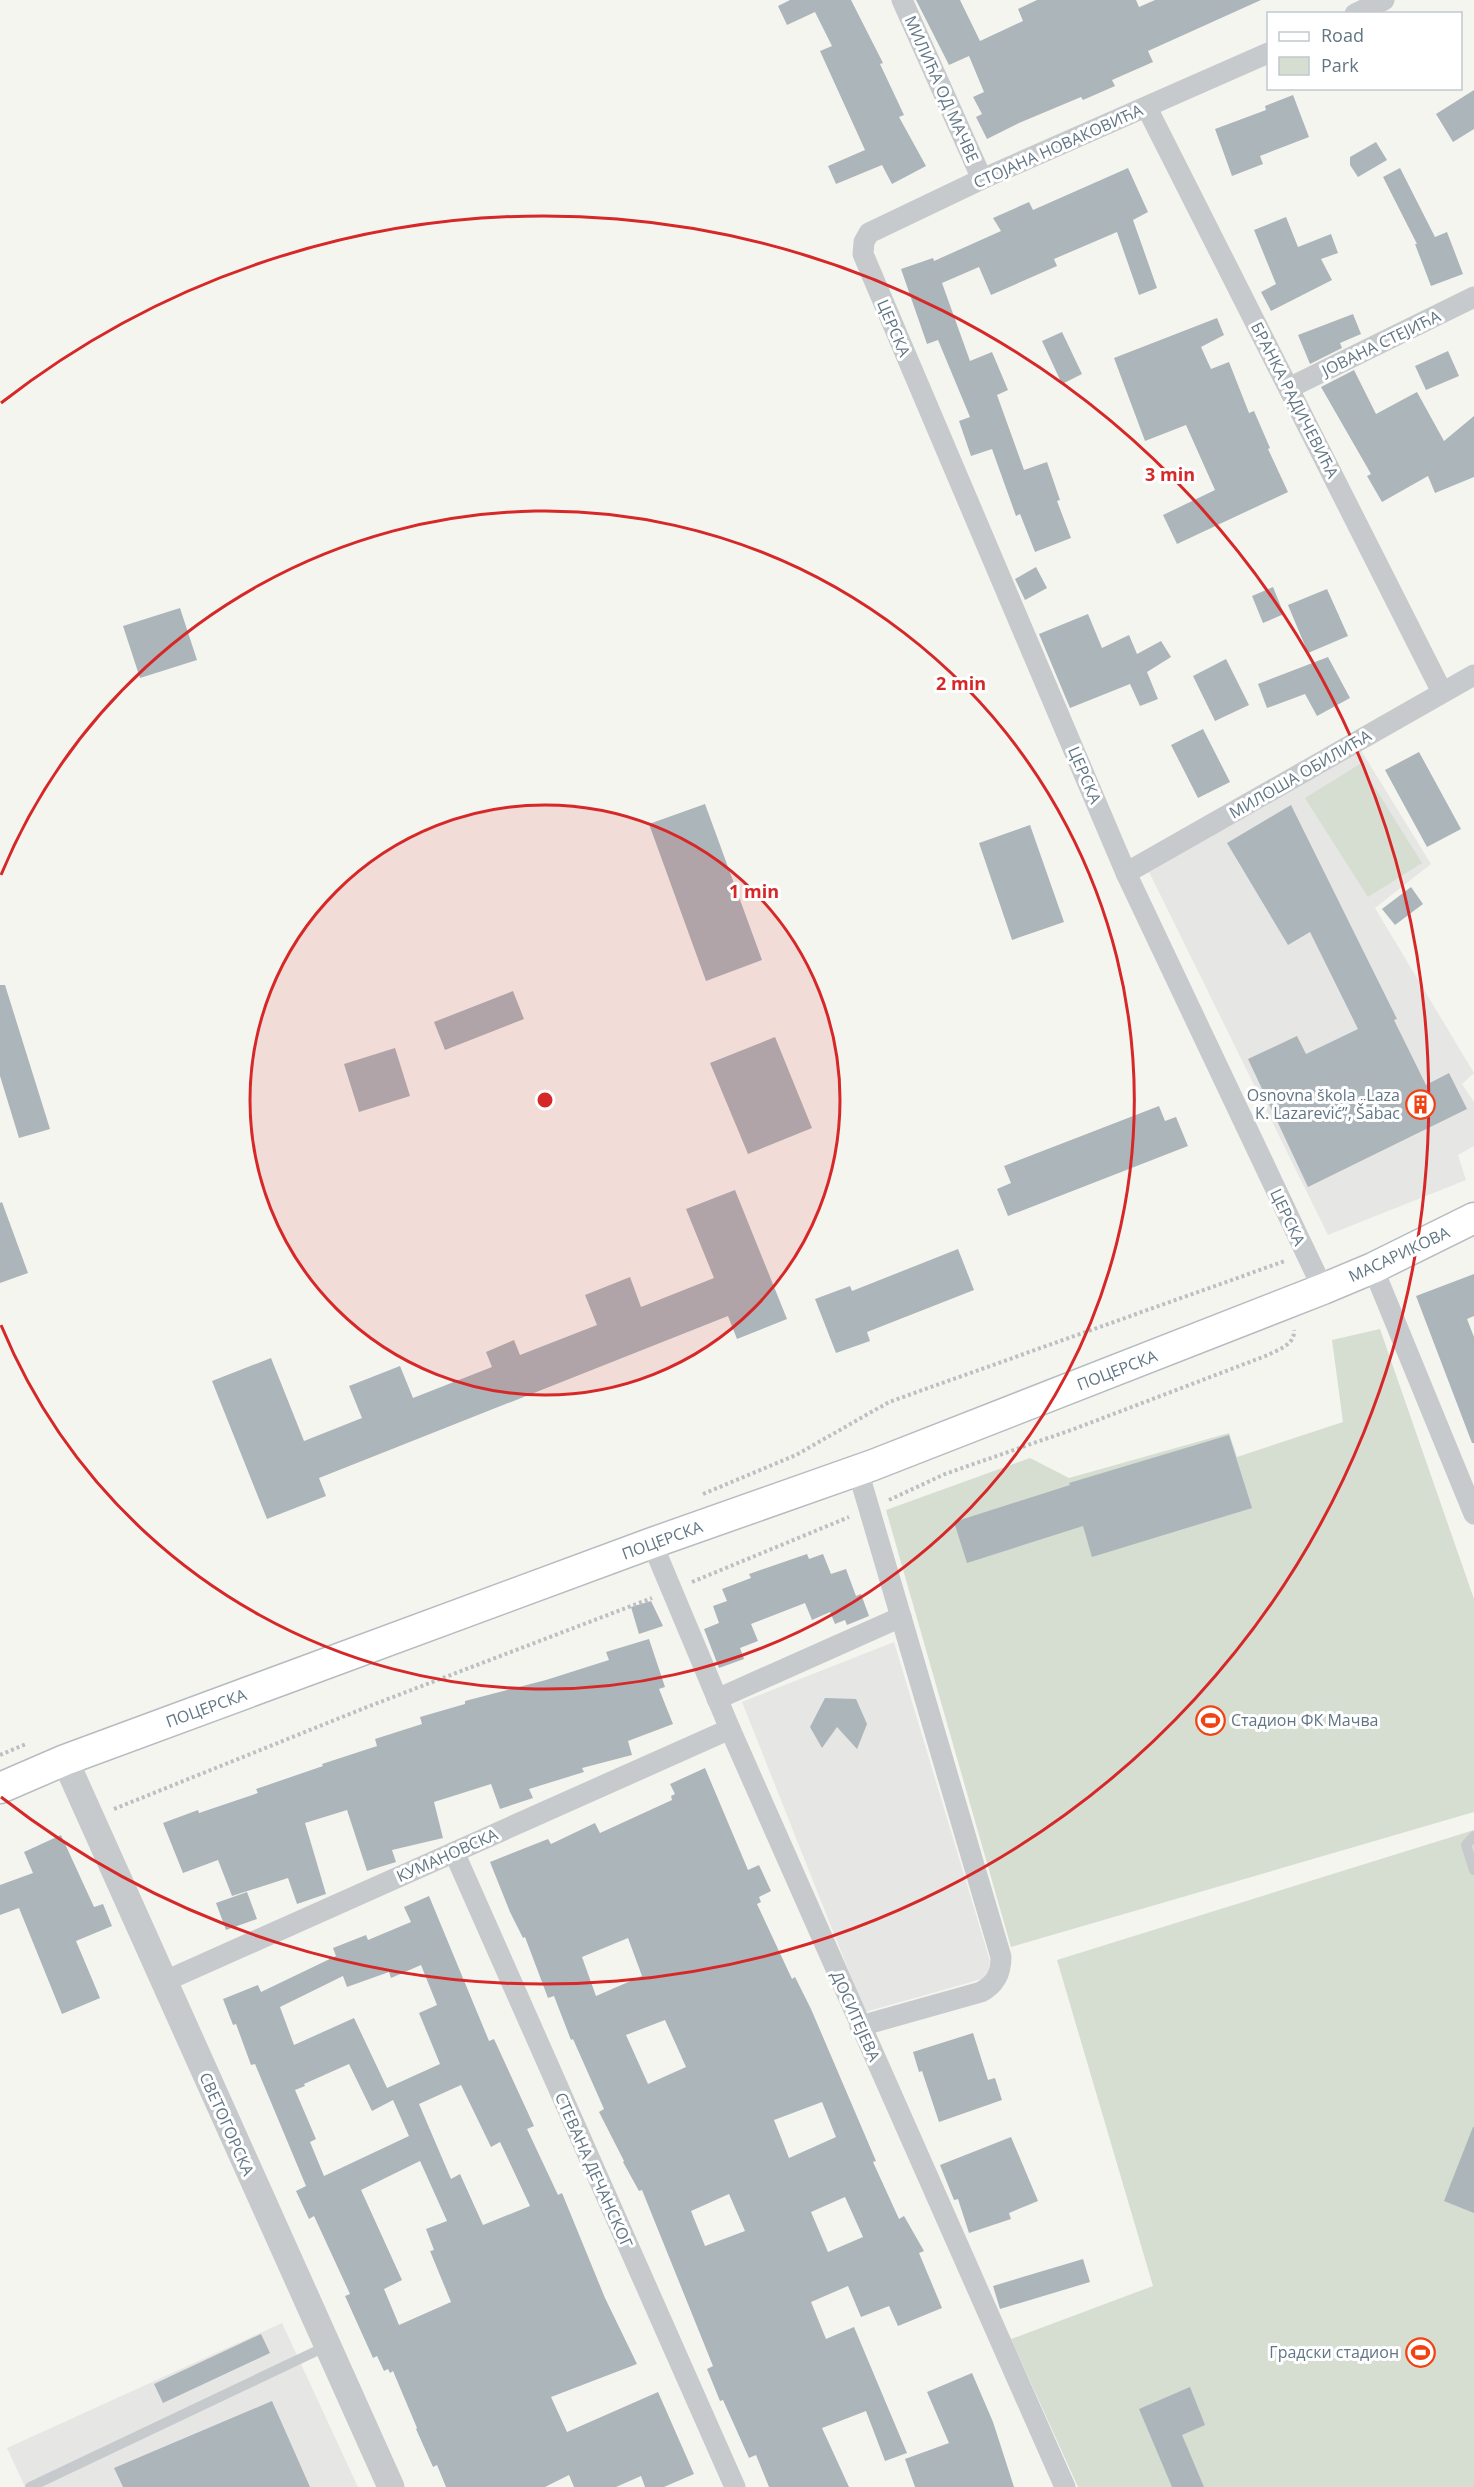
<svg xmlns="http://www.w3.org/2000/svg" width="1474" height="2487" font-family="'Open Sans',sans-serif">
  <rect width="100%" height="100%" fill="#f5f5f0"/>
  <g fill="#e6e7e4">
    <path d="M 1359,747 L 1431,864 L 1375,908 L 1474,1073 L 1462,1084 L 1474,1102 L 1474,1146 L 1458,1155 L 1466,1180 L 1328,1235 L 1149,872 Z"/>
    <path d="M 894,1642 L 990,1961 L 988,1971 L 982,1979 L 865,2012 L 742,1702 Z"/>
    <path d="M 282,2323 L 358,2487 L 25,2487 L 7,2448 Z"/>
  </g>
  <g fill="#d6ddd1">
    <path d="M 1360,764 L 1422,863 L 1368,897 L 1305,798 Z"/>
    <path d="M 1380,1329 L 1474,1599 L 1474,1812 L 1011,1947 L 886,1510 L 1030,1458 L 1069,1478 L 1229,1433 L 1237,1457 L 1343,1422 L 1332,1340 Z"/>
    <path d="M 1474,1830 L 1474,2487 L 1078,2487 L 1011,2339 L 1153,2286 L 1057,1960 Z"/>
  </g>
  <g fill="#acb5ba" fill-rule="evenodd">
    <path d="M 790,0 L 851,0 L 883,63 L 880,64 L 904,115 L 899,117 L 926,166 L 892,184 L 882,165 L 836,184 L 828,166 L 865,150 L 820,51 L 832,46 L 815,12 L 787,25 L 778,6 Z"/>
    <path d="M 916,0 L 960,0 L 980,41 L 1023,21 L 1018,9 L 1037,0 L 1136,0 L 1139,7 L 1155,0 L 1261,0 L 1148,51 L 1153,62 L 1112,80 L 1115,86 L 1083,100 L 1081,97 L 1019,123 L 987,139 L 976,117 L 982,114 L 973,97 L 984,92 L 969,56 L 949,65 Z"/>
    <path d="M 1474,90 L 1474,129 L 1453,142 L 1436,114 Z"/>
    <path d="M 1293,95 L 1309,137 L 1260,156 L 1263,164 L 1232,176 L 1215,129 L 1266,110 L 1265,106 Z"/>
    <path d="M 1376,142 L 1387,160 L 1358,177 L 1350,165 L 1350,157 Z"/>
    <path d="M 1128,168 L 1148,212 L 1133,220 L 1157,288 L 1139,295 L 1117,232 L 1054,259 L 1057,266 L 991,295 L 979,267 L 942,283 L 970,361 L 992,352 L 1008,390 L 997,395 L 1024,470 L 1047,462 L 1060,500 L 1057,501 L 1071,538 L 1035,552 L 1020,514 L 1016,516 L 992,449 L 971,456 L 959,421 L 970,417 L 938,340 L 927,344 L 901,269 L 933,258 L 934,261 L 1001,231 L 993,218 L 1029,202 L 1033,210 Z"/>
    <path d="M 1400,168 L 1435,237 L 1447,232 L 1463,274 L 1431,286 L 1415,244 L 1417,244 L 1383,177 Z"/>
    <path d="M 1286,217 L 1298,247 L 1331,234 L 1338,253 L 1321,259 L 1332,280 L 1271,311 L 1261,292 L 1276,284 L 1254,230 Z"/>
    <path d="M 1353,314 L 1361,334 L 1340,343 L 1342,348 L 1310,364 L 1298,335 Z"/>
    <path d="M 1217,318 L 1224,335 L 1201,347 L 1211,369 L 1229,362 L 1249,413 L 1254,411 L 1270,448 L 1268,449 L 1288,492 L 1177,544 L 1163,515 L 1215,490 L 1186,425 L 1145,441 L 1114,358 Z"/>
    <path d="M 1062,332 L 1082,374 L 1062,384 L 1042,341 Z"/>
    <path d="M 1448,351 L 1459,376 L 1426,390 L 1415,366 Z"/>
    <path d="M 1354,370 L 1376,414 L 1417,392 L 1444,441 L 1474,416 L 1474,477 L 1435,493 L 1428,476 L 1382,502 L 1367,476 L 1371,474 L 1321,387 Z"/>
    <path d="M 1036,567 L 1047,588 L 1025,600 L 1015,579 Z"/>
    <path d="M 1273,587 L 1284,614 L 1263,623 L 1252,596 Z"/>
    <path d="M 1327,589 L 1348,636 L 1308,653 L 1288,605 Z"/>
    <path d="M 180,608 L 197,660 L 140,678 L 123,626 Z"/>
    <path d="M 1088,614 L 1102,648 L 1129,635 L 1137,654 L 1161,641 L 1171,657 L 1147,672 L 1158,699 L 1140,706 L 1130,684 L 1070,708 L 1039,634 Z"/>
    <path d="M 1328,657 L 1350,698 L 1317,716 L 1305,694 L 1267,708 L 1258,684 Z"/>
    <path d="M 1226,659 L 1249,705 L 1215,721 L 1193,676 Z"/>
    <path d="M 1203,729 L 1230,782 L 1198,798 L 1171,745 Z"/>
    <path d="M 1419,752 L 1461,829 L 1427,847 L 1385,770 Z"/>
    <path d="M 705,804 L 762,960 L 706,981 L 649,824 Z"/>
    <path d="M 1291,805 L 1397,1019 L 1394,1020 L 1426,1085 L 1449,1073 L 1467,1109 L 1308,1187 L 1248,1059 L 1297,1036 L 1306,1054 L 1358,1029 L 1310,932 L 1288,945 L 1227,843 Z"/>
    <path d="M 1030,825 L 1064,922 L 1012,940 L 979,843 Z"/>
    <path d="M 1411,887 L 1423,904 L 1395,925 L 1382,909 Z"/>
    <path d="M 0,985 L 5,985 L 50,1129 L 19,1138 L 0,1076 Z"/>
    <path d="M 513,991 L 524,1019 L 445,1050 L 434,1022 Z"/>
    <path d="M 775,1037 L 812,1128 L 748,1154 L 710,1063 Z"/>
    <path d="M 395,1048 L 410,1096 L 359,1112 L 344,1064 Z"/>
    <path d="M 1159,1106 L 1165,1121 L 1176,1117 L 1188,1146 L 1008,1216 L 997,1189 L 1011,1183 L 1004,1166 Z"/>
    <path d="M 735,1190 L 787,1319 L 737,1339 L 728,1316 L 319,1478 L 326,1496 L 267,1519 L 212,1381 L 271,1358 L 304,1441 L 362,1418 L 349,1386 L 400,1366 L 413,1398 L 492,1367 L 486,1352 L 514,1340 L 520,1355 L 597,1325 L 585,1295 L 630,1277 L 641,1307 L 714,1278 L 686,1209 Z"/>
    <path d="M 2,1202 L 28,1273 L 0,1283 L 0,1203 Z"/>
    <path d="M 958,1249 L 974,1290 L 867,1332 L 870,1341 L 836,1353 L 815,1299 L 850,1286 L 852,1291 Z"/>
    <path d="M 1474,1274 L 1474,1316 L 1467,1319 L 1474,1337 L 1474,1443 L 1472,1443 L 1416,1296 Z"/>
    <path d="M 1229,1435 L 1252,1508 L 1092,1557 L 1083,1526 L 967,1563 L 954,1522 L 1070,1485 L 1069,1483 Z"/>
    <path d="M 807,1554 L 809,1559 L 823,1554 L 831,1574 L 846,1569 L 856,1596 L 861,1594 L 869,1616 L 847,1625 L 845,1620 L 835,1624 L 830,1612 L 812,1620 L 805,1603 L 751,1624 L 758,1641 L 740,1648 L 744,1659 L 719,1668 L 704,1629 L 719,1623 L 713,1606 L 727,1601 L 722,1589 L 751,1578 L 749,1574 Z"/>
    <path d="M 651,1601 L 663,1626 L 639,1634 L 631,1607 Z"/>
    <path d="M 649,1639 L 665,1687 L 659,1689 L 673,1724 L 628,1741 L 632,1755 L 582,1768 L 584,1772 L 529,1789 L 533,1798 L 500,1809 L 491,1784 L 434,1802 L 443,1838 L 392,1850 L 396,1862 L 367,1871 L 347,1810 L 305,1823 L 326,1894 L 297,1904 L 288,1878 L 232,1896 L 218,1860 L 183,1873 L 163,1823 L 198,1810 L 199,1813 L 258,1793 L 256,1789 L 323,1766 L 322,1764 L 377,1746 L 375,1739 L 422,1724 L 420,1717 L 465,1704 L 465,1701 L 546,1680 L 609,1660 L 606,1652 Z"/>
    <path d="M 825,1698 L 856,1699 L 867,1724 L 857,1749 L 837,1727 L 822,1748 L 810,1727 Z"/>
    <path d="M 705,1768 L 748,1870 L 759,1865 L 771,1891 L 759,1897 L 761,1902 L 757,1904 L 792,1979 L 795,1977 L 811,2009 L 876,2161 L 873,2162 L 899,2219 L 904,2216 L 924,2251 L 919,2253 L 942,2308 L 898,2326 L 889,2306 L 861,2317 L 848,2286 L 811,2302 L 826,2339 L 854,2327 L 907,2453 L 885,2461 L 866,2411 L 822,2428 L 849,2487 L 769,2487 L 756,2455 L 749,2458 L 723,2400 L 720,2401 L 707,2369 L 713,2366 L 642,2190 L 639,2191 L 623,2162 L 624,2161 L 599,2112 L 604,2109 L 573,2039 L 571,2040 L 554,1996 L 548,1998 L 525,1937 L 523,1938 L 510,1912 L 490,1862 L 548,1839 L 551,1844 L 595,1823 L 600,1833 L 672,1800 L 671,1796 L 675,1794 L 670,1784 ZM 628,1938 L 642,1976 L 596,1996 L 582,1957 ZM 665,2020 L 686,2067 L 648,2084 L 626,2035 ZM 822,2102 L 836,2137 L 789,2158 L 774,2120 ZM 729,2194 L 745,2231 L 705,2246 L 691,2211 ZM 845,2197 L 863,2237 L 828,2252 L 811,2212 Z"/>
    <path d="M 61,1835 L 94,1907 L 103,1904 L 112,1926 L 76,1941 L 100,1998 L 62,2014 L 19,1908 L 0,1915 L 0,1885 L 33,1873 L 24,1852 Z"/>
    <path d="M 247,1892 L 257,1919 L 226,1930 L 216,1903 Z"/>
    <path d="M 429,1896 L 489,2041 L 494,2039 L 534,2126 L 527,2129 L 558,2195 L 562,2193 L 605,2298 L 637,2364 L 551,2397 L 567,2432 L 658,2392 L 694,2474 L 664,2487 L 645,2487 L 641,2476 L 616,2487 L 574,2487 L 569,2475 L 545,2487 L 446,2487 L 437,2465 L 433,2467 L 416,2429 L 417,2428 L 393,2371 L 390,2373 L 388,2369 L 384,2371 L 377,2356 L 373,2358 L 345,2296 L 350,2294 L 314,2216 L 309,2219 L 296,2191 L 306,2186 L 255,2064 L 251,2065 L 236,2024 L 233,2025 L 223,1999 L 258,1985 L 261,1992 L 336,1956 L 333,1948 L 366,1935 L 368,1940 L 411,1922 L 404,1907 ZM 421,1965 L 437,2005 L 419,2013 L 440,2064 L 387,2088 L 388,2090 L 354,2018 L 294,2045 L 280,2007 L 343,1976 L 347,1987 L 389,1972 L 391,1978 ZM 349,2064 L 372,2111 L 393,2100 L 409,2136 L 324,2176 L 310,2142 L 316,2139 L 295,2090 L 305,2086 L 304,2084 ZM 461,2085 L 491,2147 L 500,2142 L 530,2206 L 483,2225 L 460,2174 L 451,2179 L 419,2104 ZM 420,2161 L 447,2221 L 426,2229 L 434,2250 L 430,2251 L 451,2302 L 399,2325 L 384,2289 L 402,2280 L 361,2190 Z"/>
    <path d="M 973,2033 L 988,2080 L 995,2078 L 1002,2100 L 939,2122 L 922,2071 L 919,2072 L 913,2052 Z"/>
    <path d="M 1473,2127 L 1474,2127 L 1474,2213 L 1444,2201 Z"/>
    <path d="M 1011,2137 L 1038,2201 L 1009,2213 L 1011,2219 L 969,2233 L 958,2199 L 954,2200 L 940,2165 Z"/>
    <path d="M 1083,2259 L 1090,2282 L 1000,2309 L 993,2286 Z"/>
    <path d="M 261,2334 L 270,2353 L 163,2403 L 154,2384 Z"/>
    <path d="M 972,2373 L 993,2422 L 1014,2487 L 915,2487 L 905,2459 L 949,2443 L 927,2392 Z"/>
    <path d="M 1190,2387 L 1205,2425 L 1182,2435 L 1204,2487 L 1172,2487 L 1139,2409 Z"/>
    <path d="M 272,2401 L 310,2487 L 123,2487 L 114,2468 Z"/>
  </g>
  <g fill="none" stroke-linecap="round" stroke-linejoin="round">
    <defs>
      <path id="secondary" d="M 0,1788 L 65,1760 L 652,1543 L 873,1465 L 1323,1289 L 1373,1268 L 1474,1218"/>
    </defs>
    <use href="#secondary" stroke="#b6bcc0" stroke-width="33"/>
    <g stroke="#bdc0c2" stroke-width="4" stroke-dasharray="3 3" stroke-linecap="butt">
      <path d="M 703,1494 L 796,1455 L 889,1402 L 1285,1261"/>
      <path d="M 889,1500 L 945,1474 L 1074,1429 L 1268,1355 C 1279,1349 1295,1345 1294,1330"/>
      <path d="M 692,1582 L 849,1517"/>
      <path d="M 0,1755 L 26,1744"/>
      <path d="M 114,1809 L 367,1707 L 652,1598"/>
    </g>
    <g stroke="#c7cacd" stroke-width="10">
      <path d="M 1474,1836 L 1466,1845 L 1474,1870"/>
      <path d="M 30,2487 L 327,2346"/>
    </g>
    <g stroke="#c7cacd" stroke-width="21">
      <path d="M 902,0 L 982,179"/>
      <path d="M 1355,14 L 1384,0"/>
      <path d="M 1268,53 L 982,179 L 869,233 L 864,242 L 863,254 L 1126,873 L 1323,1289"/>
      <path d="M 1147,108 L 1442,692"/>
      <path d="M 1289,388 L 1474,297"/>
      <path d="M 1126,873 L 1474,675"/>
      <path d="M 1373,1268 L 1474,1514"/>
      <path d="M 858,1471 L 1001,1957 C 1001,1973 996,1984 981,1992 L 860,2026"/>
      <path d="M 652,1543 L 730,1729 L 1065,2487"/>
      <path d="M 717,1699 L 901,1617"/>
      <path d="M 454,1852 L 735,2487"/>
      <path d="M 163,1982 L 730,1729"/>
    </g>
    <path stroke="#c7cacd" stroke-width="27" d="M 65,1760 L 391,2487"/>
    <use href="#secondary" stroke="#fff" stroke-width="30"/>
  </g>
  <circle cx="545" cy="1100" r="295" fill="#d62828" fill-opacity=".12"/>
  <g fill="none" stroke="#d62828" stroke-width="3">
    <circle cx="545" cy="1100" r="295"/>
    <path d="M1 875A589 589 0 1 1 1 1325"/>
    <path d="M1 403A884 884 0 1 1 1 1797"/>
  </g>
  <defs>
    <symbol id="building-ring" viewBox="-11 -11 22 22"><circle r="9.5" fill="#fff" stroke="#f34212" stroke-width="1.5"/><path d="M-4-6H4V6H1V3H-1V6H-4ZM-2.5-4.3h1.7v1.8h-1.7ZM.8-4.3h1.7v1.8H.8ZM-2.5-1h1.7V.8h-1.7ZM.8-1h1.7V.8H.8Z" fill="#f34212"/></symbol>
    <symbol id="stadium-ring" viewBox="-11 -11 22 22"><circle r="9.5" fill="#fff" stroke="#f34212" stroke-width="1.5"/><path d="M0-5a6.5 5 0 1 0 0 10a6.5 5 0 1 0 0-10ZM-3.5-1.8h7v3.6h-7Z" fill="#f34212"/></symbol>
  </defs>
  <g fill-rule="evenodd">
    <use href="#building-ring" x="1404" y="1088" width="33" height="33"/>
    <use href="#stadium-ring" x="1194" y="1704" width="33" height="33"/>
    <use href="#stadium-ring" x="1404" y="2336" width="33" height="33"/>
  </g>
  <g text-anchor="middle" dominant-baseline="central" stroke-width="6" stroke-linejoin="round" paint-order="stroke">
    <g font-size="16" fill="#617685" stroke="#fff">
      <text transform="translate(942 89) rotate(66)">МИЛИЋА ОД МАЧВЕ</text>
      <text transform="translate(1058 146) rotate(-24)">СТОЈАНА НОВАКОВИЋА</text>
      <text transform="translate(894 328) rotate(67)">ЦЕРСКА</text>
      <text transform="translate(1381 343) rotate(-26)">ЈОВАНА СТЕЈИЋА</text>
      <text transform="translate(1295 400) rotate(63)">БРАНКА РАДИЧЕВИЋА</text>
      <text transform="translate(1300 774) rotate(-30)">МИЛОША ОБИЛИЋА</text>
      <text transform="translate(1085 775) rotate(67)">ЦЕРСКА</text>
      <text transform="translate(1288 1217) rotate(65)">ЦЕРСКА</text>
      <text transform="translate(1399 1254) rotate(-25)">МАСАРИКОВА</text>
      <text transform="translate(1117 1370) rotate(-21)">ПОЦЕРСКА</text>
      <text transform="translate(662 1540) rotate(-20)">ПОЦЕРСКА</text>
      <text transform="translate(206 1708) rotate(-20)">ПОЦЕРСКА</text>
      <text transform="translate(447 1855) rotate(-24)">КУМАНОВСКА</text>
      <text transform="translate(856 2016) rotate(66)">ДОСИТЕЈЕВА</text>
      <text transform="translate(227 2124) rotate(66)">СВЕТОГОРСКА</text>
      <text transform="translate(594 2170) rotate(66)">СТЕВАНА ДЕЧАНСКОГ</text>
    </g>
    <g font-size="16" fill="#617685" stroke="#fff" text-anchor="end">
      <text x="1400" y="1095">Osnovna škola „Laza<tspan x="1400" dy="18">K. Lazarević”, Šabac</tspan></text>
      <text x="1231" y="1720" text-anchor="start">Стадион ФК Мачва</text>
      <text x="1399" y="2352">Градски стадион</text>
    </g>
  </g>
  <circle cx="545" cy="1100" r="9" fill="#d62828" stroke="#fff" stroke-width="3"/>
  <g font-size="18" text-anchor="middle" font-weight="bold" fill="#d62828" stroke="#fff" stroke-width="6" stroke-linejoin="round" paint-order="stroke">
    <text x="1170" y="481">3 min</text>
    <text x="961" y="690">2 min</text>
    <text x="754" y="898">1 min</text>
  </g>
  <rect x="1267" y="12" width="195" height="78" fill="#ffffff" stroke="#c0c8ce" stroke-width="1.5"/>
  <rect x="1279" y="32" width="30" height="9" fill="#ffffff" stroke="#c0c8ce" stroke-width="1.5"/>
  <text x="1321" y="42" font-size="18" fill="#617685">Road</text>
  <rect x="1279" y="57" width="30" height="18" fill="#d6ddd1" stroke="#c0c8ce" stroke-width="1.5"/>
  <text x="1321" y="72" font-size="18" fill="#617685">Park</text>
</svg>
